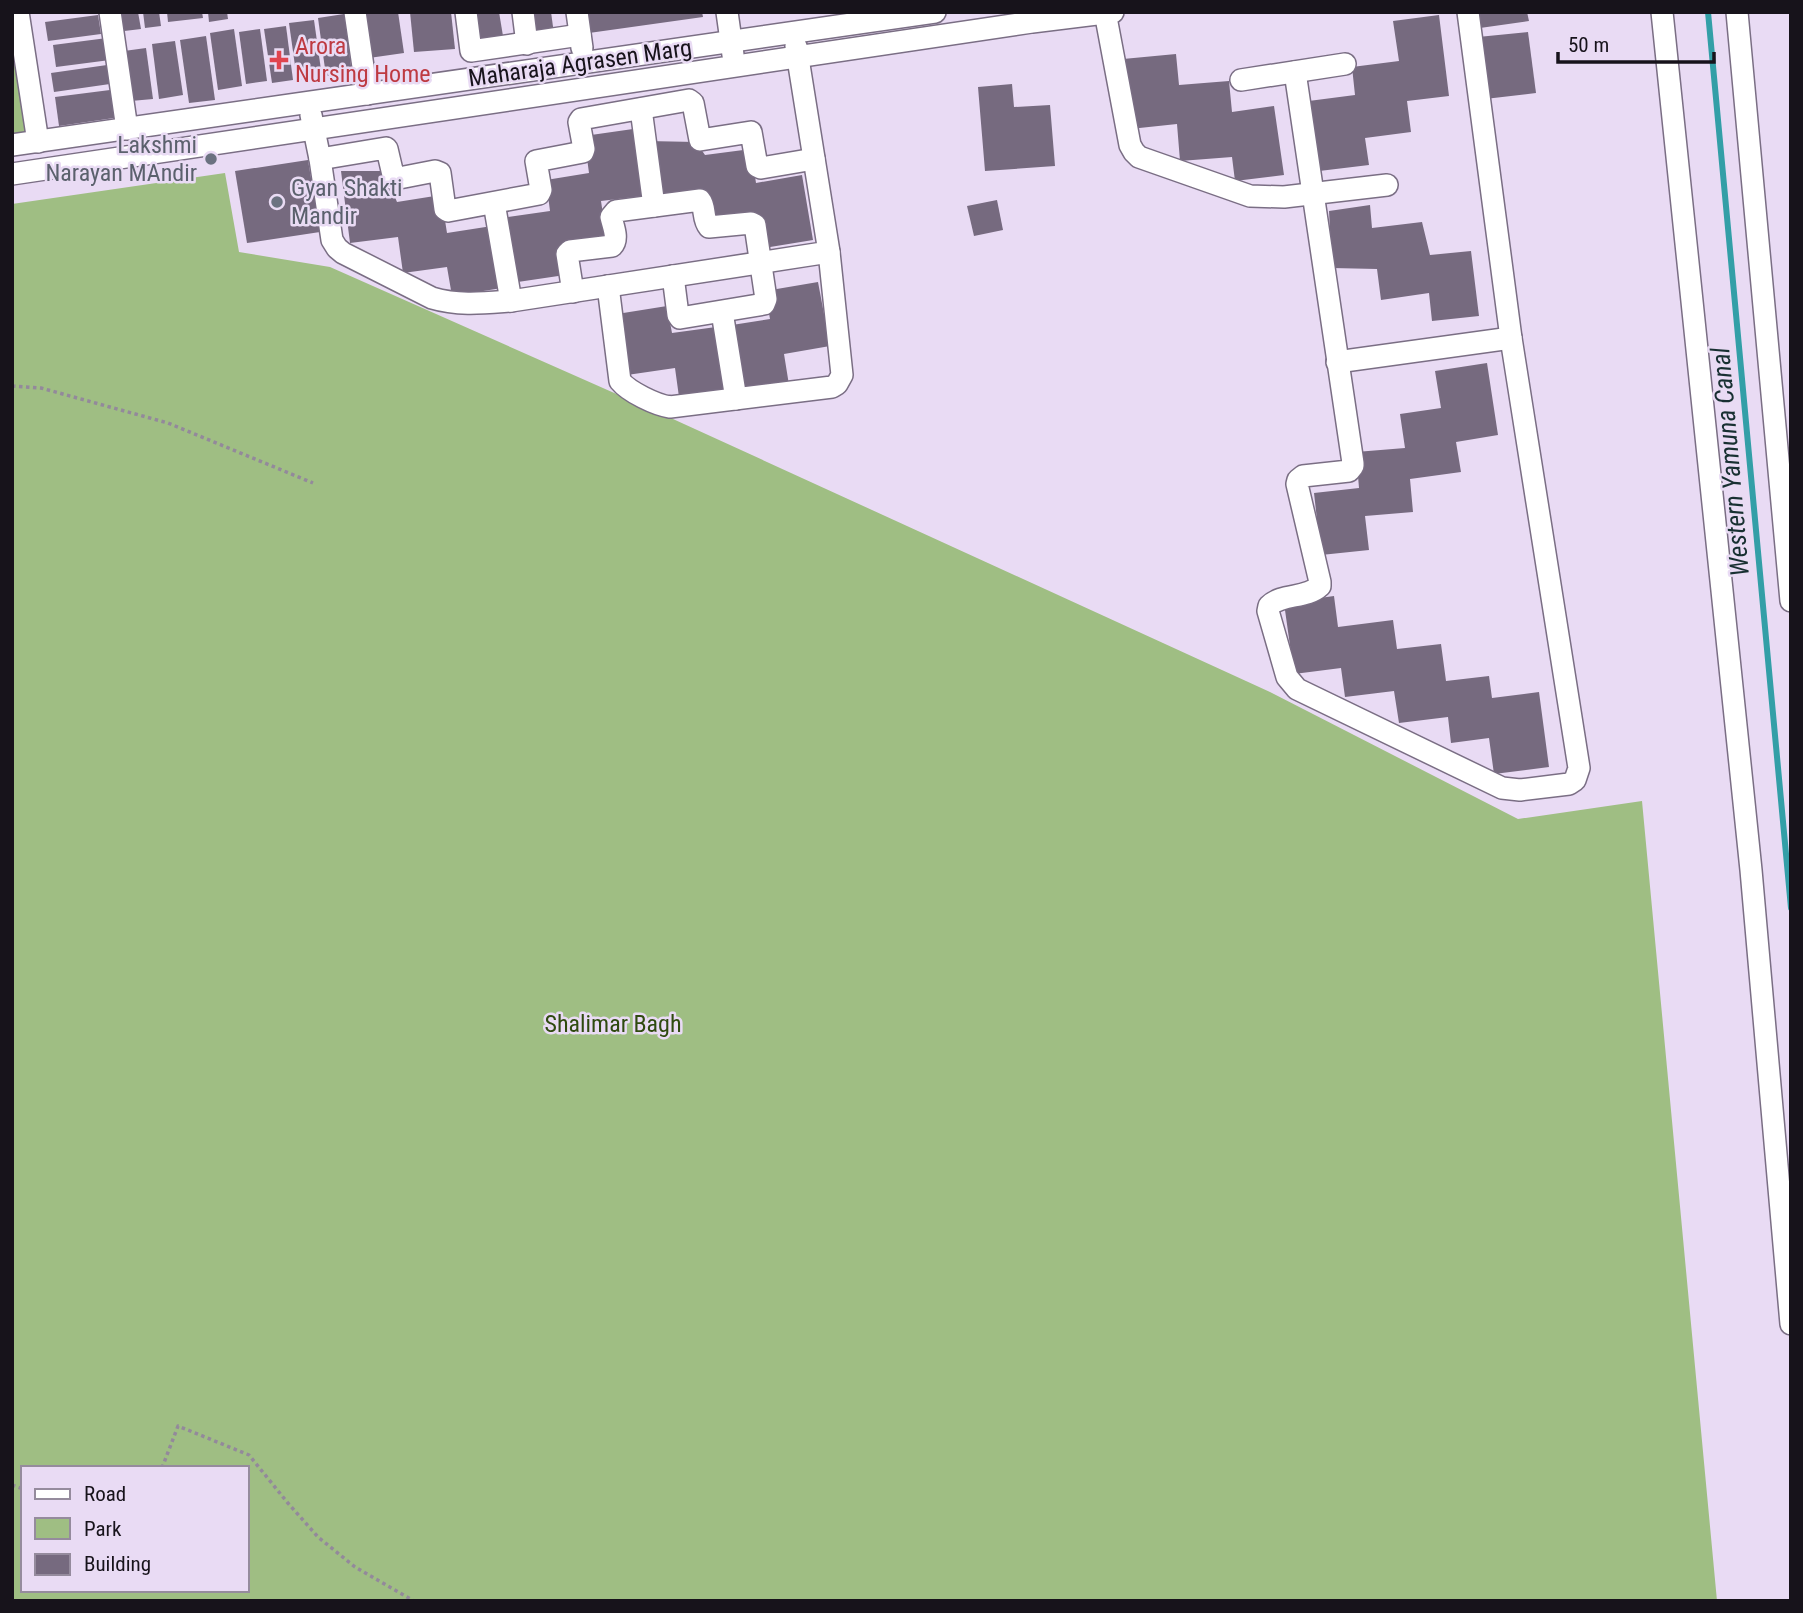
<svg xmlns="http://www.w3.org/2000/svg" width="1803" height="1613" font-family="'Roboto Condensed',sans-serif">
  <rect width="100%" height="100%" fill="#e9dbf4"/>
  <g fill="#9fbe83" fill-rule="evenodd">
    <path d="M 12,12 L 33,132 L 12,135 Z"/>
    <path d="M 225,173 L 239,252 L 330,267 L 673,419 L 1270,692 L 1518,819 L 1642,801 L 1717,1601 L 12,1601 L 12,204 ZM 23,1468 L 247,1468 L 247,1590 L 23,1590 Z"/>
  </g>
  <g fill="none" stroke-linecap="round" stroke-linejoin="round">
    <path stroke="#339fa7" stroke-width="6" d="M 1708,12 L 1791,908"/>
  </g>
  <g fill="#766a7f">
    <path d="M 114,12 L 138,12 L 141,29 L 116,32 Z"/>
    <path d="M 143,12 L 159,12 L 161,26 L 145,28 Z"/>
    <path d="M 167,12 L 202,12 L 203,18 L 168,22 Z"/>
    <path d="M 208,12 L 227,12 L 228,19 L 209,22 Z"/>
    <path d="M 362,12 L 398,12 L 404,53 L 369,58 Z"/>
    <path d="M 410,12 L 451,12 L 455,49 L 414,52 Z"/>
    <path d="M 474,12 L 499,12 L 504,42 L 479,46 Z"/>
    <path d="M 528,12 L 551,12 L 554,34 L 532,37 Z"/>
    <path d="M 586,12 L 702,12 L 703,17 L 589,33 Z"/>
    <path d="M 1477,12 L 1527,12 L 1529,21 L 1480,28 Z"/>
    <path d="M 344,14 L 352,73 L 326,76 L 318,18 Z"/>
    <path d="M 98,15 L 101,34 L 48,41 L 45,22 Z"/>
    <path d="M 1439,15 L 1449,96 L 1407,101 L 1411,132 L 1365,138 L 1369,165 L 1311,172 L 1301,102 L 1355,95 L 1352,67 L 1399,61 L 1393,21 Z"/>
    <path d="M 314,20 L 322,77 L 297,80 L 289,23 Z"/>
    <path d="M 286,26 L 293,80 L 272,83 L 264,29 Z"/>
    <path d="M 234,29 L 242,86 L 218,90 L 210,33 Z"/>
    <path d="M 260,29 L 267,81 L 246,84 L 239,32 Z"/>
    <path d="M 1528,32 L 1536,93 L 1485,99 L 1478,37 Z"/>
    <path d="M 206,36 L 215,100 L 189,103 L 180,40 Z"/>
    <path d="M 107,38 L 110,60 L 56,67 L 53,45 Z"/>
    <path d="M 175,41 L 183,95 L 159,99 L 152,44 Z"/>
    <path d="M 146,48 L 153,99 L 131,101 L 124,51 Z"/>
    <path d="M 1176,54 L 1179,85 L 1229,81 L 1232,112 L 1274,106 L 1284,175 L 1235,181 L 1232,157 L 1180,161 L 1177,124 L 1130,129 L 1123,59 Z"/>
    <path d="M 107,65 L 110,84 L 54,92 L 51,73 Z"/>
    <path d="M 1012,84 L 1014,107 L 1050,105 L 1055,166 L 985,171 L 978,87 Z"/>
    <path d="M 110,90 L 114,118 L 59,126 L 55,97 Z"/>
    <path d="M 633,129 L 643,196 L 601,201 L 607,242 L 561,249 L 565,275 L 511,283 L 501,218 L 550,211 L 546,180 L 589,173 L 584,136 Z"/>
    <path d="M 647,141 L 696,142 L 705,155 L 751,149 L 756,183 L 802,175 L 813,240 L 764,248 L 758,214 L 707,221 L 703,192 L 656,199 Z"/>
    <path d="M 308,160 L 320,232 L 247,243 L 235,171 Z"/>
    <path d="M 341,171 L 384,171 L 397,202 L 441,195 L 447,233 L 492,226 L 502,288 L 452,296 L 447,267 L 403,273 L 398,237 L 350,243 Z"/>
    <path d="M 997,200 L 1003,230 L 974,236 L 967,206 Z"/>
    <path d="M 1370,205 L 1372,228 L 1422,222 L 1430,255 L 1471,251 L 1479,316 L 1432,321 L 1429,293 L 1381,300 L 1377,269 L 1332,268 L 1329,211 Z"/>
    <path d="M 818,282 L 830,346 L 784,354 L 789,385 L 742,392 L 732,325 L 770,319 L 765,291 Z"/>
    <path d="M 667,306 L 672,333 L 716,327 L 725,391 L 679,397 L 675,368 L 627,375 L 617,314 Z"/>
    <path d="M 1487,363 L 1498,435 L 1456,442 L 1461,472 L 1410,479 L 1413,512 L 1365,516 L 1369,550 L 1321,555 L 1314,493 L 1359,488 L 1356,452 L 1405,448 L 1400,414 L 1441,408 L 1435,371 Z"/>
    <path d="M 1334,596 L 1338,627 L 1393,620 L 1397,649 L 1441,644 L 1446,681 L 1489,676 L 1492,698 L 1539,692 L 1549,767 L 1494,774 L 1489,738 L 1451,743 L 1448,717 L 1399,723 L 1394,691 L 1345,697 L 1341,668 L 1294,674 L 1284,603 Z"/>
  </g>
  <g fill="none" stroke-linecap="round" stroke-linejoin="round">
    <defs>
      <g id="minor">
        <path d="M 18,12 L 38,142"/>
        <path d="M 110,12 L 127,129"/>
        <path d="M 355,12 L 367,94"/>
        <path d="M 466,12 L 471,51 L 580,35"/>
        <path d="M 523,12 L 527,44"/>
        <path d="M 577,12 L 582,48"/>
        <path d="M 727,12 L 733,55"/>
        <path d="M 1105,12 L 1130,145 L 1134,152 L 1139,157 L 1250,196 L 1284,197 L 1387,185"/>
        <path d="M 1662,12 L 1751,870 L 1791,1324"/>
        <path d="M 1737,12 L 1791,601"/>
        <path d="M 1295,72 L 1353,463 L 1353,466 L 1349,471 L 1303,476 L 1298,480 L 1297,484 L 1320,582 L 1320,586 C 1306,599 1282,593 1269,606 L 1268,611 L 1287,677 L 1297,689 L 1502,788 L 1520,790 L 1569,784 L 1575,780 L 1579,768 L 1511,338 L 1468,12"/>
        <path d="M 1241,80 L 1345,64"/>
        <path d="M 641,109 L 654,206"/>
        <path d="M 311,115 L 320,159 L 332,240 L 337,248 L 343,253 L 432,298 C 459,306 484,303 511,301 L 829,252 L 796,46"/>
        <path d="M 12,145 L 935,12"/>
        <path d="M 320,159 L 386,148 L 387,149 L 394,179 L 435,171 L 440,173 L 445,209 L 448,211 L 539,194 L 541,190 L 536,161 L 583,152 L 584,149 L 579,122 L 581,119 L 689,100 L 693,103 L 700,140 L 751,132 L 757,166 L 761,168 L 814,159"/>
        <path d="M 12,174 L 1032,22 L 1113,12"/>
        <path d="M 494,203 L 511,301"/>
        <path d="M 608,286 L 620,381 C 629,392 656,405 670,407 L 832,387 L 837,384 L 842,375 L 829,252"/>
        <path d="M 573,292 L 567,254 L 570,251 L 612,246 C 619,239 613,226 611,217 L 616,211 L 700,200 C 706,207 702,219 709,227 L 751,223 L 755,225 L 766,299 L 764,304 L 680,318 L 678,315 L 673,276"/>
        <path d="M 722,312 L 736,399"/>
        <path d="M 1337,362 L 1511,338"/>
      </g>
    </defs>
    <use href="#minor" stroke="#7a6e84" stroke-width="24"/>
    <g stroke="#93899b" stroke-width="3.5" stroke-dasharray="3.5 3.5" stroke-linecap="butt">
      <path d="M 12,386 L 41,388 L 168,423 L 313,483"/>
      <path d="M 162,1468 L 178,1426 L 249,1455 L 287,1502 L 318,1537 L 355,1567 L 414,1601"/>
      <path d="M 12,1485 L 23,1489"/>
    </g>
    <use href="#minor" stroke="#fff" stroke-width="21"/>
  </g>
  <path fill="#e0444e" stroke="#e9dbf4" stroke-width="2.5" d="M275.5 49.5h7v7h7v7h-7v7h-7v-7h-7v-7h7z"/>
  <g fill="#6b7280" stroke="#e9dbf4" stroke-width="2.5">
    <circle cx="211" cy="159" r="7"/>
    <circle cx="277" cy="202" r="7"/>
  </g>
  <g text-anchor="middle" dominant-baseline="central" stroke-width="5" stroke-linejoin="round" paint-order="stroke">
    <g font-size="24" fill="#be3a42" stroke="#e9dbf4" text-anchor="start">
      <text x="295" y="46">Arora<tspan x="295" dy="28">Nursing Home</tspan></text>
    </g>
    <g font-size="24" fill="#17131b" stroke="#e9dbf4">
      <text transform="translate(580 63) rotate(-8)">Maharaja Agrasen Marg</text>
    </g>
    <g font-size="24" fill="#5b616d" stroke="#e9dbf4" text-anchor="end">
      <text x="197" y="145">Lakshmi<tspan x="197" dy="28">Narayan MAndir</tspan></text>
      <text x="291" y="188" text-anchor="start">Gyan Shakti<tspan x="291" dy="28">Mandir</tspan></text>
    </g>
    <g font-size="24" fill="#2f4a0f" stroke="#e9dbf4">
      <text x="613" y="1024">Shalimar Bagh</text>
    </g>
    <g font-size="26" font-style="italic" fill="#183032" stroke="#e9dbf4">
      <text transform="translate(1730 462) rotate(-95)">Western Yamuna Canal</text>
    </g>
  </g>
  <rect width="1803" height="1613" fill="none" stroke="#17131b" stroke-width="28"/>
  <rect x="21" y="1466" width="228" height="126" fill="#e9dbf4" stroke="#958b9d" stroke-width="2"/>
  <rect x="35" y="1489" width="35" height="10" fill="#ffffff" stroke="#958b9d" stroke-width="2"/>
  <text x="84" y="1501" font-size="21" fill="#17131b">Road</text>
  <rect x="35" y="1518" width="35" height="21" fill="#9fbe83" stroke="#958b9d" stroke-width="2"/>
  <text x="84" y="1536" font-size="21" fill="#17131b">Park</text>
  <rect x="35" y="1554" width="35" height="21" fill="#766a7f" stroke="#958b9d" stroke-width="2"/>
  <text x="84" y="1571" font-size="21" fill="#17131b">Building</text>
  <path d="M1558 52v10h156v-10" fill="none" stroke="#17131b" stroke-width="3.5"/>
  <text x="1568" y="52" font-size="21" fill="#17131b" stroke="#e9dbf4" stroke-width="5" paint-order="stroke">50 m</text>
</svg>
